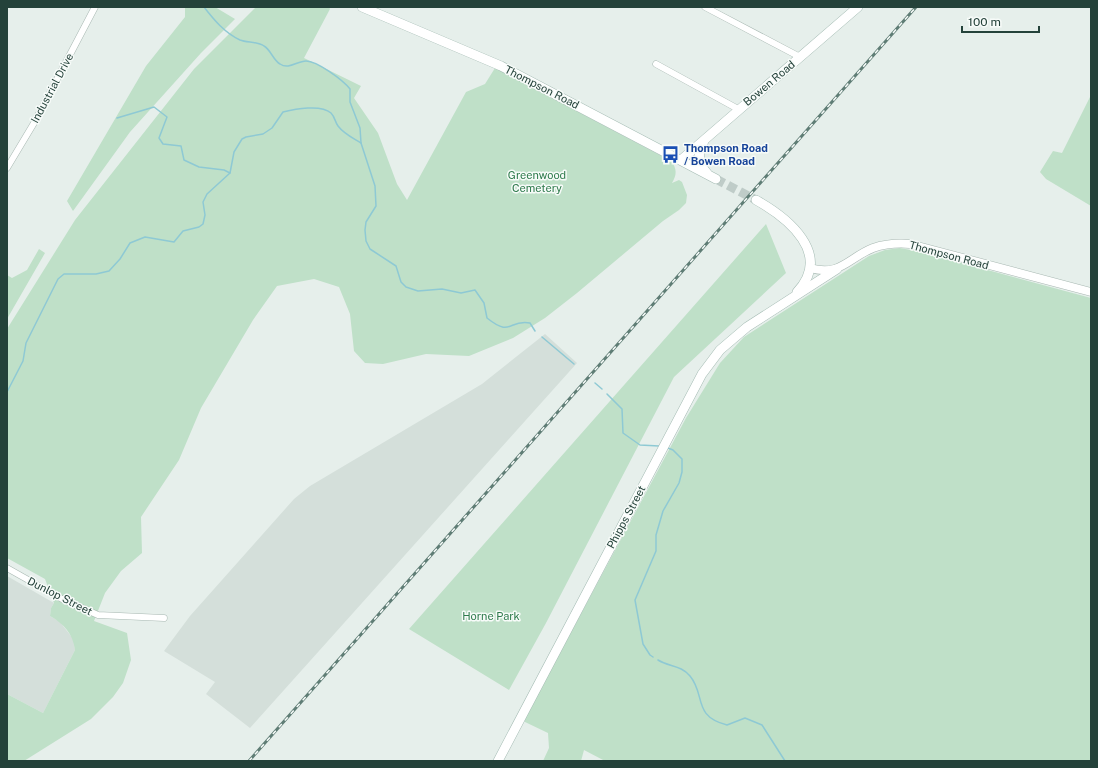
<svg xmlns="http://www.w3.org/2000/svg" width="1098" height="768" font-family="'Public Sans',sans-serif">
  <rect width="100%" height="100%" fill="#e6efeb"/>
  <g fill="#d4dfda">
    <path d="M 545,334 L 577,363 L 250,728 L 206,694 L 215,682 L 164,651 L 190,616 L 294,499 L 310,486 L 482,384 Z"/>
    <path d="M 7,576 L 54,603 L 51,608 L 50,616 L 60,622 L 74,640 L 75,650 L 43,713 L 7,694 Z"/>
  </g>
  <g fill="#bfe0c8">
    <path d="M 185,7 L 215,7 L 235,19 L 201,53 L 130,132 L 73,211 L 67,201 L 146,66 L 185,17 Z"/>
    <path d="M 256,7 L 329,7 L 330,9 L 304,58 L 361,86 L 354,98 L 378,133 L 397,184 L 407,200 L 466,92 L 485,84 L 495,68 L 671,161 C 677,168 677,175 672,183 L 679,180 L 682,182 L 687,195 L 686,203 L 679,210 L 663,221 L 577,293 L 545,318 L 513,338 L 469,356 L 426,354 L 383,364 L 365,363 L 354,351 L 350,314 L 339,287 L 314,279 L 277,286 L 253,320 L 201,408 L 179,460 L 141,517 L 142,553 L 121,571 L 105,593 L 94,621 L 127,633 L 131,660 L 123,683 L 113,697 L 91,719 L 24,761 L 7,761 L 7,694 L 43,713 L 75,650 C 73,634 64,624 50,616 L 51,608 L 54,603 L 45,579 L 7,558 L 7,329 L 75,220 L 194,69 Z"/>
    <path d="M 1091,95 L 1091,206 L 1046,179 L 1040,172 L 1053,151 L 1062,153 Z"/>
    <path d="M 766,224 L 786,273 L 674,377 L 546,623 L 509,690 L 409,629 Z"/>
    <path d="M 900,248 L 921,252 L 1091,298 L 1091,761 L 605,761 L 584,750 L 581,761 L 543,761 L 549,748 L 548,733 L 525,722 L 524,720 L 686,418 L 720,363 L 744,337 L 869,256 L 885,250 Z"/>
    <path d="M 39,249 L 45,253 L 7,319 L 7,275 L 12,278 L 27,270 Z"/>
  </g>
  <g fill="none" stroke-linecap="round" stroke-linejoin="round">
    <g stroke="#8ec9d4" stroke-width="1.5">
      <path d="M 204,7 C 214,20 225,33 240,40 C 247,43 257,41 264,46 C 271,50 273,60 280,64 C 289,70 297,61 306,61 C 317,61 343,80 350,89 L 350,102 L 360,128 L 361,143 L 375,186 L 376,206 L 366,222 L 365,230 L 366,241 L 370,249 L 396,266 L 401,282 L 406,287 L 418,291 L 442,289 L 461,293 L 475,290 L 484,303 L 487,318 C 512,338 508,319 530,323 L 535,331"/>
      <path d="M 117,118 L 154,107 L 167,117 L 159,138 L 163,144 L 181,146 L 184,160 L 199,167 L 224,170 L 230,173"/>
      <path d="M 542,337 L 574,364"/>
      <path d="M 589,377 L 589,378"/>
      <path d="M 595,383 L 602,389"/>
      <path d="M 7,392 L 23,361 L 26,343 L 58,279 L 64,274 L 96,274 L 109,271 L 120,259 L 130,243 L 145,237 L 174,242 L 183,231 L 199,227 L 203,224 L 205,215 L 203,202 L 207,194 L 230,173 L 234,152 L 242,139 L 246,137 L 263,134 L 272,128 L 283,112 C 295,109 321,104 331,113 C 335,117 335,122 338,126 C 344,134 353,138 361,143"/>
      <path d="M 607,394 L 622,409 L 623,433 L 640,445 L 659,446"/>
      <path d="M 653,657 L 650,655 L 643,644 L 635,600 L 656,551 L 656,535 L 663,511 L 679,483 L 682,472 L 682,459 L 673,450 L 668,448"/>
      <path d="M 658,660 C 669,667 681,665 690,676 C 706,695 692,716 727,725 L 745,718 L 762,725 L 785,761"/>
    </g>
    <path stroke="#bfccc8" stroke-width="9" stroke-dasharray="9 4.5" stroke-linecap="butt" d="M 716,179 L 756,200"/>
    <defs>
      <g id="minor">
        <path d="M 705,7 L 800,57"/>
        <path d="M 656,64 L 738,109"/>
        <path d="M 7,168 L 34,123 L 95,7"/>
        <path d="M 7,568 L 62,599 L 98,615 L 164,618"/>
      </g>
      <path id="tertiary" d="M 810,268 C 840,277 848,258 873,248 C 885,244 898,243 910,244 L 1091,292"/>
      <g id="secondary">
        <path d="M 362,7 L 501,66 L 716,179"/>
        <path d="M 704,141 C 697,152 698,163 707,173"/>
        <path d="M 681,160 L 858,7"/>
        <path d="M 756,200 C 788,218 833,254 797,292"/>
        <path d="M 498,761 L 702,374 L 720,350 L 747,327 L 837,269"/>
      </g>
    </defs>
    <use href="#minor" stroke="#a8b8b2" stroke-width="7"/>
    <use href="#tertiary" stroke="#a8b8b2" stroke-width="9"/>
    <use href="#secondary" stroke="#a4bbb3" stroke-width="10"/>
    <use href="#minor" stroke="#fff" stroke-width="6"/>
    <use href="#tertiary" stroke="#fff" stroke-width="8"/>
    <use href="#secondary" stroke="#fff" stroke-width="9"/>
    <defs>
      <path id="rail" d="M 249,761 L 916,7"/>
    </defs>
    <use href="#rail" stroke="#5f7d75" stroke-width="3"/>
    <use href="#rail" stroke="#f7fbf9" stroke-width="1.5" stroke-dasharray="4.5" stroke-linecap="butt"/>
  </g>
  <defs>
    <symbol id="bus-bare" viewBox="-9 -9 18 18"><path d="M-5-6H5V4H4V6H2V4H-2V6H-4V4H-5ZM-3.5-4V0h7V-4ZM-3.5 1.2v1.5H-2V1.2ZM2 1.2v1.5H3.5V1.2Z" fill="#1a4fb4" stroke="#f7fbf9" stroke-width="2.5" paint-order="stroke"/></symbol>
  </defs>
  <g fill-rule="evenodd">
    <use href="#bus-bare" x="658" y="142" width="25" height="25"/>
  </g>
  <g text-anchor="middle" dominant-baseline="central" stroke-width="3" stroke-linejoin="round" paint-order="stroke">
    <g font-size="11" fill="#24423a" stroke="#f7fbf9">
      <text transform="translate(769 83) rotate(-40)">Bowen Road</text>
      <text transform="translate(542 87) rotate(27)">Thompson Road</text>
      <text transform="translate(52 88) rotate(-62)">Industrial Drive</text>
      <text transform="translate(949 255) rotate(15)">Thompson Road</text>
      <text transform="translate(626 517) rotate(-62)">Phipps Street</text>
      <text transform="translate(60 596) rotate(27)">Dunlop Street</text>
    </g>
    <g font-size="11" font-weight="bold" fill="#164399" stroke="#f7fbf9" text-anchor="start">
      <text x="684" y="148">Thompson Road<tspan x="684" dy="13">/ Bowen Road</tspan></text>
    </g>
    <g font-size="11" fill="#2d7a4b" stroke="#f7fbf9">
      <text x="537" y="175">Greenwood<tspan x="537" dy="13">Cemetery</tspan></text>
      <text x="491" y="616">Horne Park</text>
    </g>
  </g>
  <rect width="1098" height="768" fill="none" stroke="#24423a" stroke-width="16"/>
  <path d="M962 26v6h77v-6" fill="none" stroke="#24423a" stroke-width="2"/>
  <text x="968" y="26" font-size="12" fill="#24423a" stroke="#f7fbf9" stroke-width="3" paint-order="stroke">100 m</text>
</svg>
